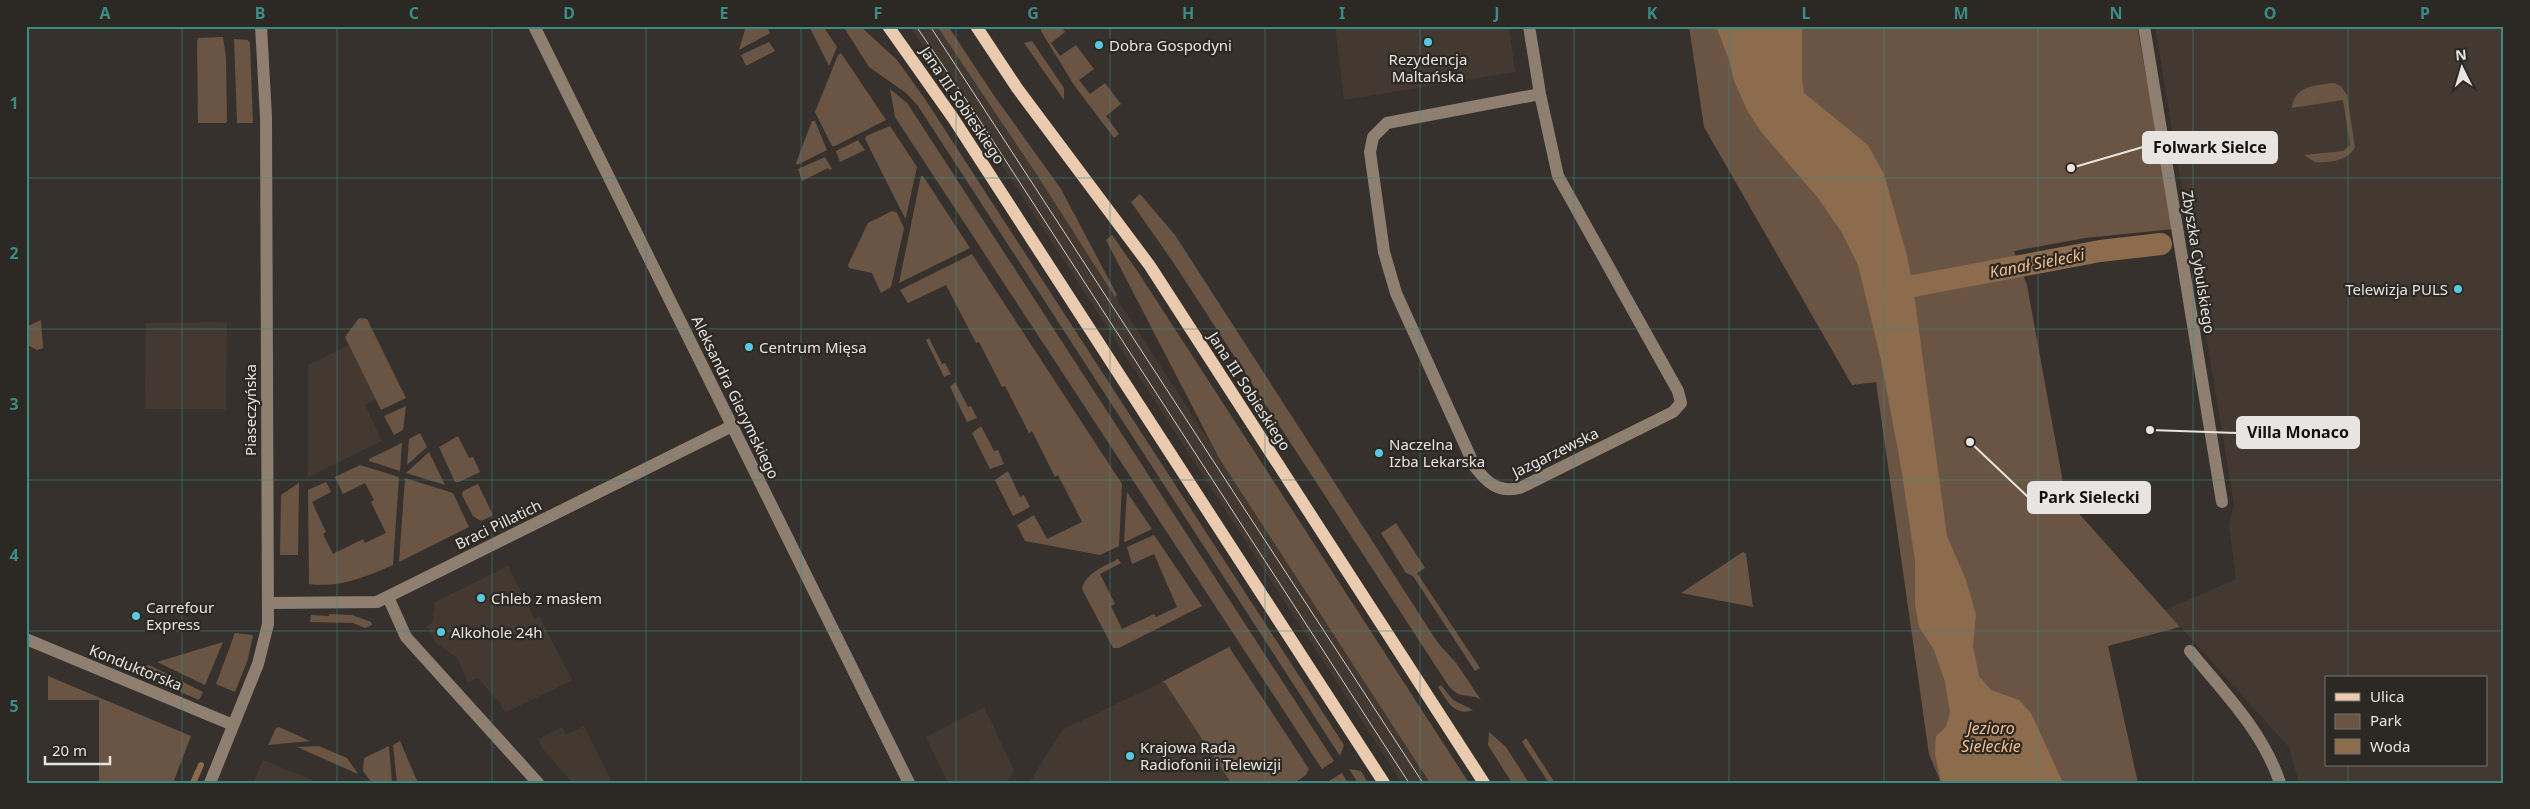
<svg xmlns="http://www.w3.org/2000/svg" width="2530" height="809" font-family="'Noto Sans',sans-serif">
  <rect width="100%" height="100%" fill="#36312d"/>
  <g fill="#433931" fill-rule="evenodd">
    <path d="M 909,26 L 937,26 L 948,42 L 1037,175 L 1430,783 L 1402,783 L 963,105 Z"/>
    <path d="M 1335,26 L 1509,26 L 1515,72 L 1344,100 Z"/>
    <path d="M 2155,26 L 2504,26 L 2504,783 L 2299,783 L 2289,747 L 2165,610 L 2236,579 L 2229,525 L 2234,505 ZM 2326,678 L 2486,678 L 2486,765 L 2326,765 Z"/>
    <path d="M 227,322 L 226,409 L 145,409 L 146,323 Z"/>
    <path d="M 349,345 L 376,399 L 365,405 L 382,441 L 308,477 L 308,365 Z"/>
    <path d="M 508,566 L 535,619 L 540,617 L 572,680 L 505,713 L 500,703 L 478,678 L 468,682 L 457,658 L 436,643 L 427,626 L 432,623 L 435,602 Z"/>
    <path d="M 1162,682 L 1165,683 L 1231,783 L 1029,783 L 1062,730 Z"/>
    <path d="M 984,707 L 1014,770 L 1006,783 L 948,783 L 926,737 Z"/>
    <path d="M 584,726 L 611,780 L 605,783 L 573,783 L 543,749 L 538,739 L 562,727 L 566,735 Z"/>
    <path d="M 263,760 L 320,783 L 253,783 Z"/>
  </g>
  <g fill="#6a5544">
    <path d="M 746,26 L 767,26 L 770,33 L 739,50 Z"/>
    <path d="M 809,26 L 823,26 L 837,47 L 829,66 Z"/>
    <path d="M 843,26 L 860,26 L 897,60 L 925,99 L 1344,745 L 1340,756 L 918,106 L 906,93 L 869,67 Z"/>
    <path d="M 937,26 L 948,26 L 993,94 L 1061,189 L 1117,295 L 1115,297 L 1037,175 Z"/>
    <path d="M 1041,26 L 1061,26 L 1065,32 L 1051,43 L 1060,56 L 1076,45 L 1094,69 L 1079,80 L 1090,94 L 1105,83 L 1121,104 L 1106,116 L 1119,134 L 1114,138 L 1074,85 L 1041,31 Z"/>
    <path d="M 1689,26 L 2137,26 L 2174,229 L 2085,238 L 2014,251 L 2027,285 L 2066,499 L 2180,627 L 2108,646 L 2138,783 L 1941,783 L 1929,754 L 1876,382 L 1852,385 L 1704,127 Z"/>
    <path d="M 223,37 L 226,58 L 227,121 L 226,123 L 198,123 L 197,42 L 198,38 Z"/>
    <path d="M 234,39 L 248,40 L 250,43 L 253,123 L 237,123 Z"/>
    <path d="M 1032,41 L 1064,88 L 1064,100 L 1024,43 Z"/>
    <path d="M 769,42 L 775,51 L 746,66 L 741,55 Z"/>
    <path d="M 841,53 L 886,120 L 835,146 L 832,146 L 815,112 L 838,55 Z"/>
    <path d="M 2334,83 L 2341,86 L 2347,95 L 2355,148 C 2347,161 2329,163 2315,162 L 2304,155 L 2343,151 L 2350,145 L 2343,100 L 2292,108 C 2294,86 2315,85 2334,83 Z"/>
    <path d="M 890,89 L 907,103 L 913,112 L 1334,761 L 1322,769 L 895,117 Z"/>
    <path d="M 812,121 L 815,121 L 827,150 L 797,165 L 796,163 Z"/>
    <path d="M 890,126 L 917,167 L 906,217 L 905,218 L 865,139 L 866,136 Z"/>
    <path d="M 858,140 L 865,150 L 840,162 L 836,151 Z"/>
    <path d="M 825,157 L 832,169 L 829,170 L 828,168 L 802,181 L 798,169 Z"/>
    <path d="M 921,176 L 923,176 L 970,248 L 899,283 Z"/>
    <path d="M 1140,194 L 1175,235 L 1438,643 L 1457,664 L 1481,700 C 1471,692 1459,702 1446,682 L 1173,262 L 1131,202 Z"/>
    <path d="M 892,211 L 897,213 L 904,228 L 891,287 L 881,293 L 872,273 L 849,268 L 848,265 L 868,223 Z"/>
    <path d="M 1112,235 L 1138,272 L 1469,783 L 1430,783 L 1219,458 L 1106,240 Z"/>
    <path d="M 972,254 L 1122,484 L 1119,546 L 1100,555 L 1025,541 L 1017,525 L 1034,515 L 1047,539 L 1082,522 L 1058,475 L 1055,477 L 1032,431 L 1029,433 L 1005,386 L 1002,387 L 979,342 L 976,343 L 946,285 L 908,303 L 900,290 Z"/>
    <path d="M 359,318 L 367,319 L 406,398 L 381,410 L 345,337 Z"/>
    <path d="M 41,320 L 43,348 L 37,350 L 26,344 L 26,327 Z"/>
    <path d="M 929,338 L 942,364 L 945,363 L 951,374 L 944,377 L 926,340 Z"/>
    <path d="M 955,382 L 968,407 L 971,406 L 977,418 L 967,422 L 950,387 Z"/>
    <path d="M 406,406 L 403,430 L 394,435 L 384,416 Z"/>
    <path d="M 981,426 L 994,451 L 998,450 L 1004,464 L 990,469 L 972,433 Z"/>
    <path d="M 420,433 L 427,447 L 407,465 L 409,439 Z"/>
    <path d="M 458,436 L 469,458 L 473,457 L 480,472 L 459,482 L 455,482 L 439,447 Z"/>
    <path d="M 402,443 L 400,471 L 369,461 L 369,459 Z"/>
    <path d="M 429,452 L 445,485 L 406,473 Z"/>
    <path d="M 360,465 L 399,477 L 393,565 C 366,577 339,588 309,584 L 308,490 L 326,482 L 331,492 L 312,502 L 326,532 L 323,534 L 333,554 L 363,539 L 365,543 L 386,533 L 371,502 L 374,500 L 365,483 L 343,494 L 335,477 Z"/>
    <path d="M 1008,471 L 1020,497 L 1024,495 L 1030,507 L 1013,516 L 995,480 Z"/>
    <path d="M 405,478 L 453,493 L 469,527 L 399,562 Z"/>
    <path d="M 299,483 L 298,555 L 280,555 L 281,495 Z"/>
    <path d="M 478,484 L 492,513 L 492,516 L 481,521 L 473,516 L 462,495 L 463,491 Z"/>
    <path d="M 1127,492 L 1152,529 L 1125,542 L 1124,541 Z"/>
    <path d="M 1396,523 L 1425,568 L 1417,573 L 1480,668 L 1475,671 L 1413,576 L 1406,573 L 1381,533 Z"/>
    <path d="M 1154,535 L 1202,606 L 1119,648 L 1113,648 L 1082,589 C 1085,573 1105,566 1118,559 L 1121,563 L 1100,574 L 1115,604 L 1111,606 L 1122,629 L 1154,614 L 1156,617 L 1177,607 L 1154,554 L 1132,564 L 1127,547 Z"/>
    <path d="M 1743,552 L 1746,554 L 1753,607 L 1681,593 Z"/>
    <path d="M 329,614 L 352,615 L 371,622 L 372,625 L 365,628 L 353,623 L 310,622 L 311,615 L 329,616 Z"/>
    <path d="M 235,633 L 253,635 L 248,659 L 235,692 L 216,684 Z"/>
    <path d="M 223,642 L 205,685 L 157,662 Z"/>
    <path d="M 1229,647 L 1309,769 L 1306,775 L 1294,783 L 1231,783 L 1165,683 L 1162,682 Z"/>
    <path d="M 149,665 L 203,692 L 199,700 L 132,671 Z"/>
    <path d="M 48,676 L 191,736 L 173,783 L 99,783 L 99,700 L 48,700 Z"/>
    <path d="M 1441,685 L 1453,700 L 1473,710 C 1454,717 1447,700 1438,687 Z"/>
    <path d="M 279,727 L 310,741 L 268,745 L 276,728 Z"/>
    <path d="M 1489,732 L 1506,747 L 1529,783 L 1512,783 L 1488,745 Z"/>
    <path d="M 1526,738 L 1555,783 L 1549,783 L 1522,742 Z"/>
    <path d="M 400,741 L 418,783 L 397,783 L 393,745 Z"/>
    <path d="M 319,746 L 347,758 L 358,774 L 297,747 Z"/>
    <path d="M 389,746 L 392,783 L 372,783 L 363,771 L 364,758 Z"/>
    <path d="M 1349,769 L 1361,771 L 1368,783 L 1358,783 Z"/>
    <path d="M 1342,773 L 1348,783 L 1330,783 L 1329,781 Z"/>
  </g>
  <path fill="#8d6b4d" d="M 1716,26 L 1802,26 L 1802,79 L 1804,93 L 1868,145 L 1884,174 L 1907,256 L 1913,286 L 1947,536 L 1966,580 L 1976,614 L 1973,646 L 1979,676 L 1991,690 L 2019,700 L 2031,713 L 2063,783 L 1941,783 L 1935,753 L 1936,736 L 1946,727 L 1950,712 L 1945,682 L 1934,650 L 1919,627 L 1915,605 L 1915,561 L 1901,467 L 1881,360 L 1858,265 L 1842,233 L 1818,198 L 1762,133 L 1748,112 L 1734,81 L 1729,60 Z"/>
  <g fill="none" stroke-linecap="round" stroke-linejoin="round">
    <path stroke="#8d6b4d" stroke-width="6" d="M 193,783 L 201,765"/>
    <path stroke="#8d6b4d" stroke-width="22" d="M 1892,299 L 1891,291 L 1913,286 L 2100,251 L 2161,244"/>
    <g stroke="#8e7f71" stroke-width="12">
      <path d="M 534,26 L 909,783"/>
      <path d="M 1529,26 L 1540,94 L 1558,176 L 1678,391 L 1681,403 L 1673,412 L 1520,488 C 1499,493 1487,483 1475,467 L 1396,293 L 1384,252 L 1370,152 L 1373,137 L 1387,123 L 1540,94"/>
      <path d="M 2144,26 L 2222,502"/>
      <path d="M 388,597 L 406,637 L 538,783"/>
      <path d="M 268,603 L 377,602 L 732,426"/>
      <path d="M 26,639 L 233,725"/>
      <path d="M 2190,651 C 2224,693 2263,731 2280,783"/>
      <path d="M 210,783 L 258,664 L 268,624 L 266,117 L 261,26"/>
    </g>
    <g stroke="#ebcbaf" stroke-width="12">
      <path d="M 888,26 L 953,118 L 1384,783"/>
      <path d="M 976,26 L 1017,88 L 1150,266 L 1484,783"/>
    </g>
    <g stroke="#cfccc9" stroke-width="1">
      <path d="M 916,26 L 967,101 L 1409,783"/>
      <path d="M 930,26 L 1423,783"/>
    </g>
  </g>
  <path fill="none" stroke="#3a8c85" stroke-width="1" stroke-opacity="0.55" d="M 182,26 L 182,783M 337,26 L 337,783M 492,26 L 492,783M 646,26 L 646,783M 801,26 L 801,783M 956,26 L 956,783M 1110,26 L 1110,783M 1265,26 L 1265,783M 1420,26 L 1420,783M 1574,26 L 1574,783M 1729,26 L 1729,783M 1884,26 L 1884,783M 2038,26 L 2038,783M 2193,26 L 2193,783M 2348,26 L 2348,678M 26,178 L 2504,178M 26,329 L 2504,329M 26,480 L 2504,480M 26,631 L 2504,631M 2348,765 L 2348,783"/>
  <g fill="#56c9e1" stroke="#2c2823" stroke-width="2">
    <circle cx="1428" cy="42" r="5"/>
    <circle cx="1099" cy="45" r="5"/>
    <circle cx="2458" cy="289" r="5"/>
    <circle cx="749" cy="347" r="5"/>
    <circle cx="1379" cy="453" r="5"/>
    <circle cx="481" cy="598" r="5"/>
    <circle cx="136" cy="616" r="5"/>
    <circle cx="441" cy="632" r="5"/>
    <circle cx="1130" cy="756" r="5"/>
  </g>
  <g text-anchor="middle" dominant-baseline="central" stroke-width="4.5" stroke-linejoin="round" paint-order="stroke">
    <g font-size="15" fill="#e7e4e1" stroke="#2c2823" text-anchor="start">
      <text x="1109" y="45">Dobra Gospodyni</text>
      <text x="1428" y="59" text-anchor="middle">Rezydencja<tspan x="1428" dy="17">Maltańska</tspan></text>
      <text x="2448" y="289" text-anchor="end">Telewizja PULS</text>
      <text x="759" y="347">Centrum Mięsa</text>
      <text x="1389" y="444">Naczelna<tspan x="1389" dy="17">Izba Lekarska</tspan></text>
      <text x="491" y="598">Chleb z masłem</text>
      <text x="146" y="607">Carrefour<tspan x="146" dy="17">Express</tspan></text>
      <text x="451" y="632">Alkohole 24h</text>
      <text x="1140" y="747">Krajowa Rada<tspan x="1140" dy="17">Radiofonii i Telewizji</tspan></text>
    </g>
    <g font-size="15" fill="#e7e4e1" stroke="#2c2823">
      <text transform="translate(963 105) rotate(56)">Jana III Sobieskiego</text>
      <text transform="translate(2199 262) rotate(81)">Zbyszka Cybulskiego</text>
      <text transform="translate(1250 391) rotate(57)">Jana III Sobieskiego</text>
      <text transform="translate(736 397) rotate(64)">Aleksandra Gierymskiego</text>
      <text transform="translate(250 410) rotate(-90)">Piaseczyńska</text>
      <text transform="translate(1555 452) rotate(-26)">Jazgarzewska</text>
      <text transform="translate(498 524) rotate(-26)">Braci Pillatich</text>
      <text transform="translate(136 667) rotate(22)">Konduktorska</text>
    </g>
    <g font-size="16" font-style="italic" fill="#f4bd8b" stroke="#2c2823">
      <text transform="translate(2037 263) rotate(-11)">Kanał Sielecki</text>
      <text x="1991" y="728">Jezioro<tspan x="1991" dy="18">Sieleckie</tspan></text>
    </g>
  </g>
  <path fill="none" stroke="#e7e4e1" stroke-width="2" d="M2071 168L2143 147M2150 430L2237 433M1970 442L2028 497"/>
  <g fill="#e7e4e1" stroke="#2c2823" stroke-width="2">
    <circle cx="2071" cy="168" r="5"/>
    <circle cx="2150" cy="430" r="5"/>
    <circle cx="1970" cy="442" r="5"/>
  </g>
  <g fill="#e7e4e1" stroke="#e7e4e1" stroke-width="2">
    <rect x="2143" y="132" width="134" height="31" rx="5"/>
    <rect x="2237" y="417" width="122" height="31" rx="5"/>
    <rect x="2028" y="482" width="122" height="31" rx="5"/>
  </g>
  <g font-size="16" text-anchor="middle" font-weight="bold" fill="#111">
    <text x="2210" y="153">Folwark Sielce</text>
    <text x="2298" y="438">Villa Monaco</text>
    <text x="2089" y="503">Park Sielecki</text>
  </g>
  <rect width="2530" height="809" fill="none" stroke="#2c2823" stroke-width="55"/>
  <rect x="2325" y="676" width="162" height="90" fill="#2c2823" stroke="#77736f"/>
  <rect x="2335" y="693" width="25" height="8" fill="#ebcbaf" stroke="#77736f"/>
  <text x="2370" y="702" font-size="15" fill="#e7e4e1">Ulica</text>
  <rect x="2335" y="714" width="25" height="15" fill="#6a5544" stroke="#77736f"/>
  <text x="2370" y="726" font-size="15" fill="#e7e4e1">Park</text>
  <rect x="2335" y="739" width="25" height="15" fill="#8d6b4d" stroke="#77736f"/>
  <text x="2370" y="752" font-size="15" fill="#e7e4e1">Woda</text>
  <g transform="translate(2462 68) rotate(355)" stroke="#2c2823" stroke-width="4" paint-order="stroke">
  <path d="M0-4L9 19L0 12L-9 19Z" fill="#e7e4e1"/>
  <text y="-8" font-size="14" font-weight="bold" text-anchor="middle" fill="#e7e4e1">N</text>
  </g>
  <path d="M45 756v8h65v-8" fill="none" stroke="#e7e4e1" stroke-width="2.5"/>
  <text x="52" y="756" font-size="15" fill="#e7e4e1" stroke="#2c2823" stroke-width="4" paint-order="stroke">20 m</text>
  <rect x="28" y="28" width="2474" height="754" fill="none" stroke="#3a8c85" stroke-width="2"/>
  <g font-size="16" text-anchor="middle" font-weight="bold" fill="#3a8c85">
    <text x="105" y="19">A</text>
    <text x="260" y="19">B</text>
    <text x="414" y="19">C</text>
    <text x="569" y="19">D</text>
    <text x="724" y="19">E</text>
    <text x="878" y="19">F</text>
    <text x="1033" y="19">G</text>
    <text x="1188" y="19">H</text>
    <text x="1342" y="19">I</text>
    <text x="1497" y="19">J</text>
    <text x="1652" y="19">K</text>
    <text x="1806" y="19">L</text>
    <text x="1961" y="19">M</text>
    <text x="2116" y="19">N</text>
    <text x="2270" y="19">O</text>
    <text x="2425" y="19">P</text>
    <text x="14" y="109">1</text>
    <text x="14" y="259">2</text>
    <text x="14" y="410">3</text>
    <text x="14" y="561">4</text>
    <text x="14" y="712">5</text>
  </g>
</svg>
